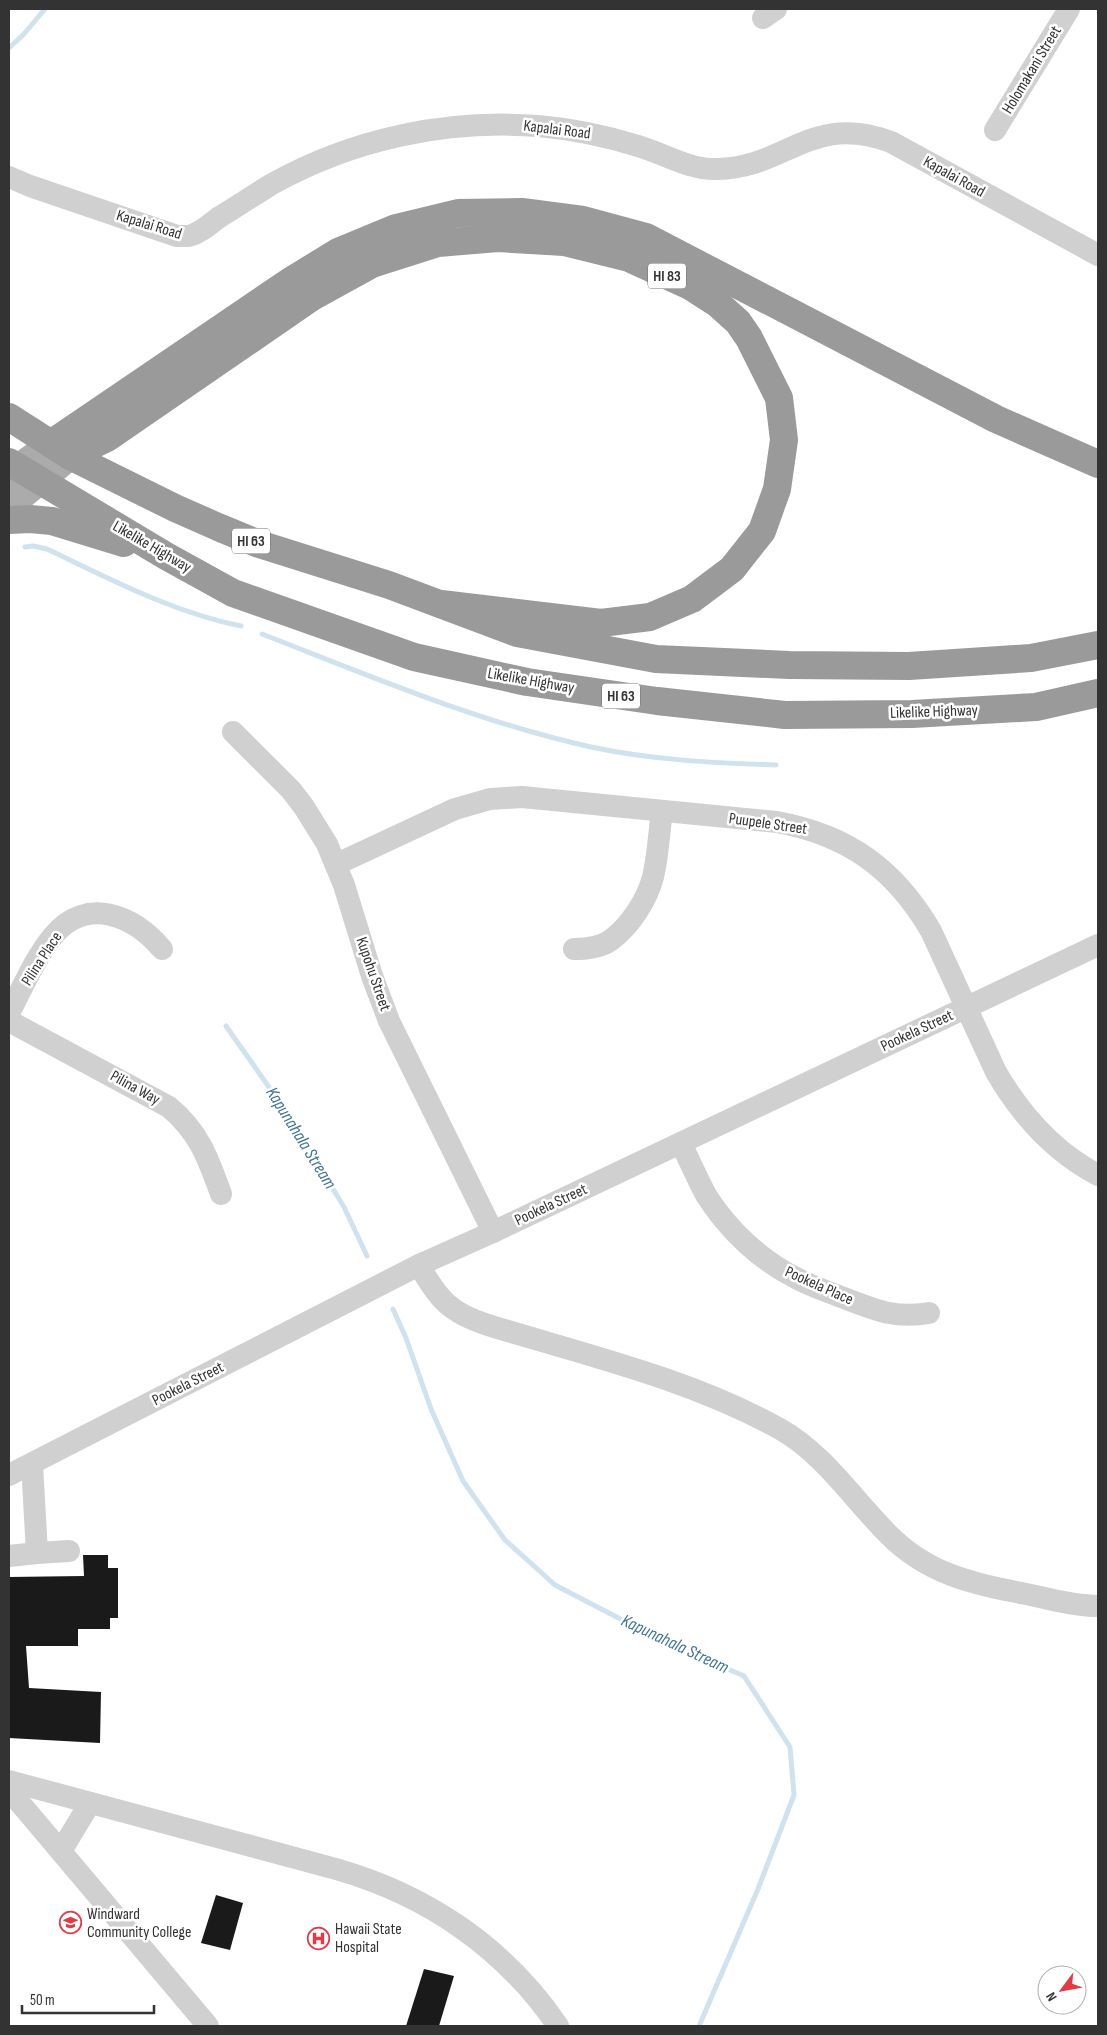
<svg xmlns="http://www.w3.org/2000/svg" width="1107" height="2035" font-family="'Sofia Sans Condensed',sans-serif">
  <rect width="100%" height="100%" fill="#fff"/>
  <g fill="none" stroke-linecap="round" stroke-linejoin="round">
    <g stroke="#cfe2ee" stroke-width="5">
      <path d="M 9,48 L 23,35 L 45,9"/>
      <path d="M 25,547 L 33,546 L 47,549 C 110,579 172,612 241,626"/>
      <path d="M 262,634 C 370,676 478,722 591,747 C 652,760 714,763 776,765"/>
      <path d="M 226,1026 L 283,1107 L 344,1207 L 367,1256"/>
      <path d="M 393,1309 L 406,1338 L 431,1409 L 463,1481 L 505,1540 L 555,1585 L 657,1638 L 744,1676 L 790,1747 L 794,1795 L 758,1889 L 699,2026"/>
    </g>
  </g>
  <g fill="#1a1a1a">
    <path d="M 83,1555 L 108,1555 L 108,1568 L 118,1568 L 118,1618 L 110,1618 L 110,1629 L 78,1629 L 78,1646 L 26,1646 L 29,1688 L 101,1692 L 100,1743 L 9,1738 L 9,1577 L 84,1576 Z"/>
    <path d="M 216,1895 L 243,1903 L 230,1950 L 201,1943 Z"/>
    <path d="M 424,1969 L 454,1976 L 439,2026 L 406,2026 Z"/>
  </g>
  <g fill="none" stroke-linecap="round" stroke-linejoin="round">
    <g stroke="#d0d0d0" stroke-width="22">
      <path d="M 763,18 L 776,9"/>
      <path d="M 995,130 L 1069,9"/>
      <path d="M 9,177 L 30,186 L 177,236 L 189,236 C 200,233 209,225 218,218 C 236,207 254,195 272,184 C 353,139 446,119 538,126 C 572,129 606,136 638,146 C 665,154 689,170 717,169 C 787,168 811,112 891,142 L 1098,255"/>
      <path d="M 233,732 L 291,790 L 304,807 L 327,844 L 344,885 L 372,976 L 389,1021 L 493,1232"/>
      <path d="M 337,864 L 455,809 L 490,799 L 522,797 L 777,822 C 848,835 895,869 931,931 L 996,1072 C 1021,1115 1054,1152 1098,1175"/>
      <path d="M 574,949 C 586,949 600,948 611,940 C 630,926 647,900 653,877 C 658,856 659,833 662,811"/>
      <path d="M 9,1013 C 22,989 36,956 53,936 C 87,895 134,916 162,949"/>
      <path d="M 9,1021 L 169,1107 C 199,1132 208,1158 221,1194"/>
      <path d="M 681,1143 C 689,1160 697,1178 706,1195 C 728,1230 761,1261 798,1279 C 813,1287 829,1292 844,1298 C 876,1310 894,1319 929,1313"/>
      <path d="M 419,1265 C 438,1299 450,1313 488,1325 C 586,1355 690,1379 780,1429 C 823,1453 853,1499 888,1534 C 929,1576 976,1584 1031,1595 C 1053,1600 1076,1606 1098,1606"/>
      <path d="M 9,1475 L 419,1265 L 493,1232 L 1098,945"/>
      <path d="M 37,1553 L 69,1551"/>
      <path d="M 9,1556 L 37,1553 L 32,1464"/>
      <path d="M 9,1781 L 336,1869 C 427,1895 504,1947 558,2026"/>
      <path d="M 9,1790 L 208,2026"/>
      <path d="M 61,1851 L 90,1803"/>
    </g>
    <g stroke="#ababab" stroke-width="28">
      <path d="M 9,475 L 52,443"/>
      <path d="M 9,506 L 70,456"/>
    </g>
    <g stroke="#9a9a9a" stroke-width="28">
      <path d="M 9,417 L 70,456 L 175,508 L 218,527 L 259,544 L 389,585 L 517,633 L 656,659 L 789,665 L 909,666 L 1031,658 L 1098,645"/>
      <path d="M 52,443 L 289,282 L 338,252 L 396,228 L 458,213 L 522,212 L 583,220 L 646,237 L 996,419 L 1098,464"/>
      <path d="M 70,456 L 107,438 L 312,297 L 372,264 L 438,243 L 498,238 L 564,242 L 629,258 L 690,286 L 718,304 L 738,322 L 749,338 L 779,398 L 784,440 L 777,489 L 762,531 L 732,569 L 692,599 L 650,617 L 601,623 L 441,604"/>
      <path d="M 9,462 L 166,556 L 233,593 L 414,657 L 527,682 L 657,701 L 785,715 L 912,714 L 1036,707 L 1098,693"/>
      <path d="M 9,520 L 30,519 L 52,521 L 124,543"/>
    </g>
  </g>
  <defs>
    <symbol id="university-ring" viewBox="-11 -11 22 22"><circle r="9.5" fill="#fff" stroke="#e63946" stroke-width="1.5"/><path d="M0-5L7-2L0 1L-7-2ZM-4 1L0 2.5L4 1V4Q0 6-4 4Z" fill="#e63946"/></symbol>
    <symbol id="hospital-ring" viewBox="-11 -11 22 22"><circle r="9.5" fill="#fff" stroke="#e63946" stroke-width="1.5"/><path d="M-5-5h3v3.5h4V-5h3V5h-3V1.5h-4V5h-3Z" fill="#e63946"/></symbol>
  </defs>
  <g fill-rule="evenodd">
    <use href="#university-ring" x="58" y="1910" width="25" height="25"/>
    <use href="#hospital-ring" x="306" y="1926" width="25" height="25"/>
  </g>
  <g text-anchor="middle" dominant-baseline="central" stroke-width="5" stroke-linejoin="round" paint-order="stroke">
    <g fill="#fff" stroke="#707070" stroke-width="1">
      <rect x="648" y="263.5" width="38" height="25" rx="4"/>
      <rect x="232" y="528.5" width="38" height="25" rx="4"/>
      <rect x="602" y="683.5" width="38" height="25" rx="4"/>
    </g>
    <g font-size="15" font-weight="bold" fill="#333">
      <text x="667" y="276">HI 83</text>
      <text x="251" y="541">HI 63</text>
      <text x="621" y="696">HI 63</text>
    </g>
    <g font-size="16" fill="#333" stroke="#fff">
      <text transform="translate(1032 70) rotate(-59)">Holomakani Street</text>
      <text transform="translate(557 130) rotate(7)">Kapalai Road</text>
      <text transform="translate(954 177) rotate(29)">Kapalai Road</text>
      <text transform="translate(149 225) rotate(17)">Kapalai Road</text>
      <text transform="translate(152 547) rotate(30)">Likelike Highway</text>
      <text transform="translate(531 681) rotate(10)">Likelike Highway</text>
      <text transform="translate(934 712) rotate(-2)">Likelike Highway</text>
      <text transform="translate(768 824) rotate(8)">Puupele Street</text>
      <text transform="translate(42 959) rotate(-57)">Pilina Place</text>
      <text transform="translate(373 974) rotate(71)">Kupohu Street</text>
      <text transform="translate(917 1031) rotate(-25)">Pookela Street</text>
      <text transform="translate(135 1088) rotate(29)">Pilina Way</text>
      <text transform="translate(551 1205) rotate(-25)">Pookela Street</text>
      <text transform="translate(819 1286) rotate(24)">Pookela Place</text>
      <text transform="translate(188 1384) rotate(-27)">Pookela Street</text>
    </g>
    <g font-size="16" fill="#333" stroke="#fff" text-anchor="start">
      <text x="87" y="1914">Windward<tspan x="87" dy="18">Community College</tspan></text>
      <text x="335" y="1929">Hawaii State<tspan x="335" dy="18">Hospital</tspan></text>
    </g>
    <g font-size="18" font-style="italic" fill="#3f7597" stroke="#fff">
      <text transform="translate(301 1138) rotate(58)">Kapunahala Stream</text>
      <text transform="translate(675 1644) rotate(25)">Kapunahala Stream</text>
    </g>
  </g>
  <rect width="1107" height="2035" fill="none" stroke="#333333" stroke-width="20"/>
  <g transform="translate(1062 1990) rotate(238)"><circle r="24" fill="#ffffff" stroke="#adadad"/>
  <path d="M0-4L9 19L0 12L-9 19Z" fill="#e63946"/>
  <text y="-8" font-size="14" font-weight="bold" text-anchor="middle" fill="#333333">N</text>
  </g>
  <path d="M22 2005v8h132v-8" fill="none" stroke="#333333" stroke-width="2.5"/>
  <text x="30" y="2005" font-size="15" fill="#333333" stroke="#ffffff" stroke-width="4" paint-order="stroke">50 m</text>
</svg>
